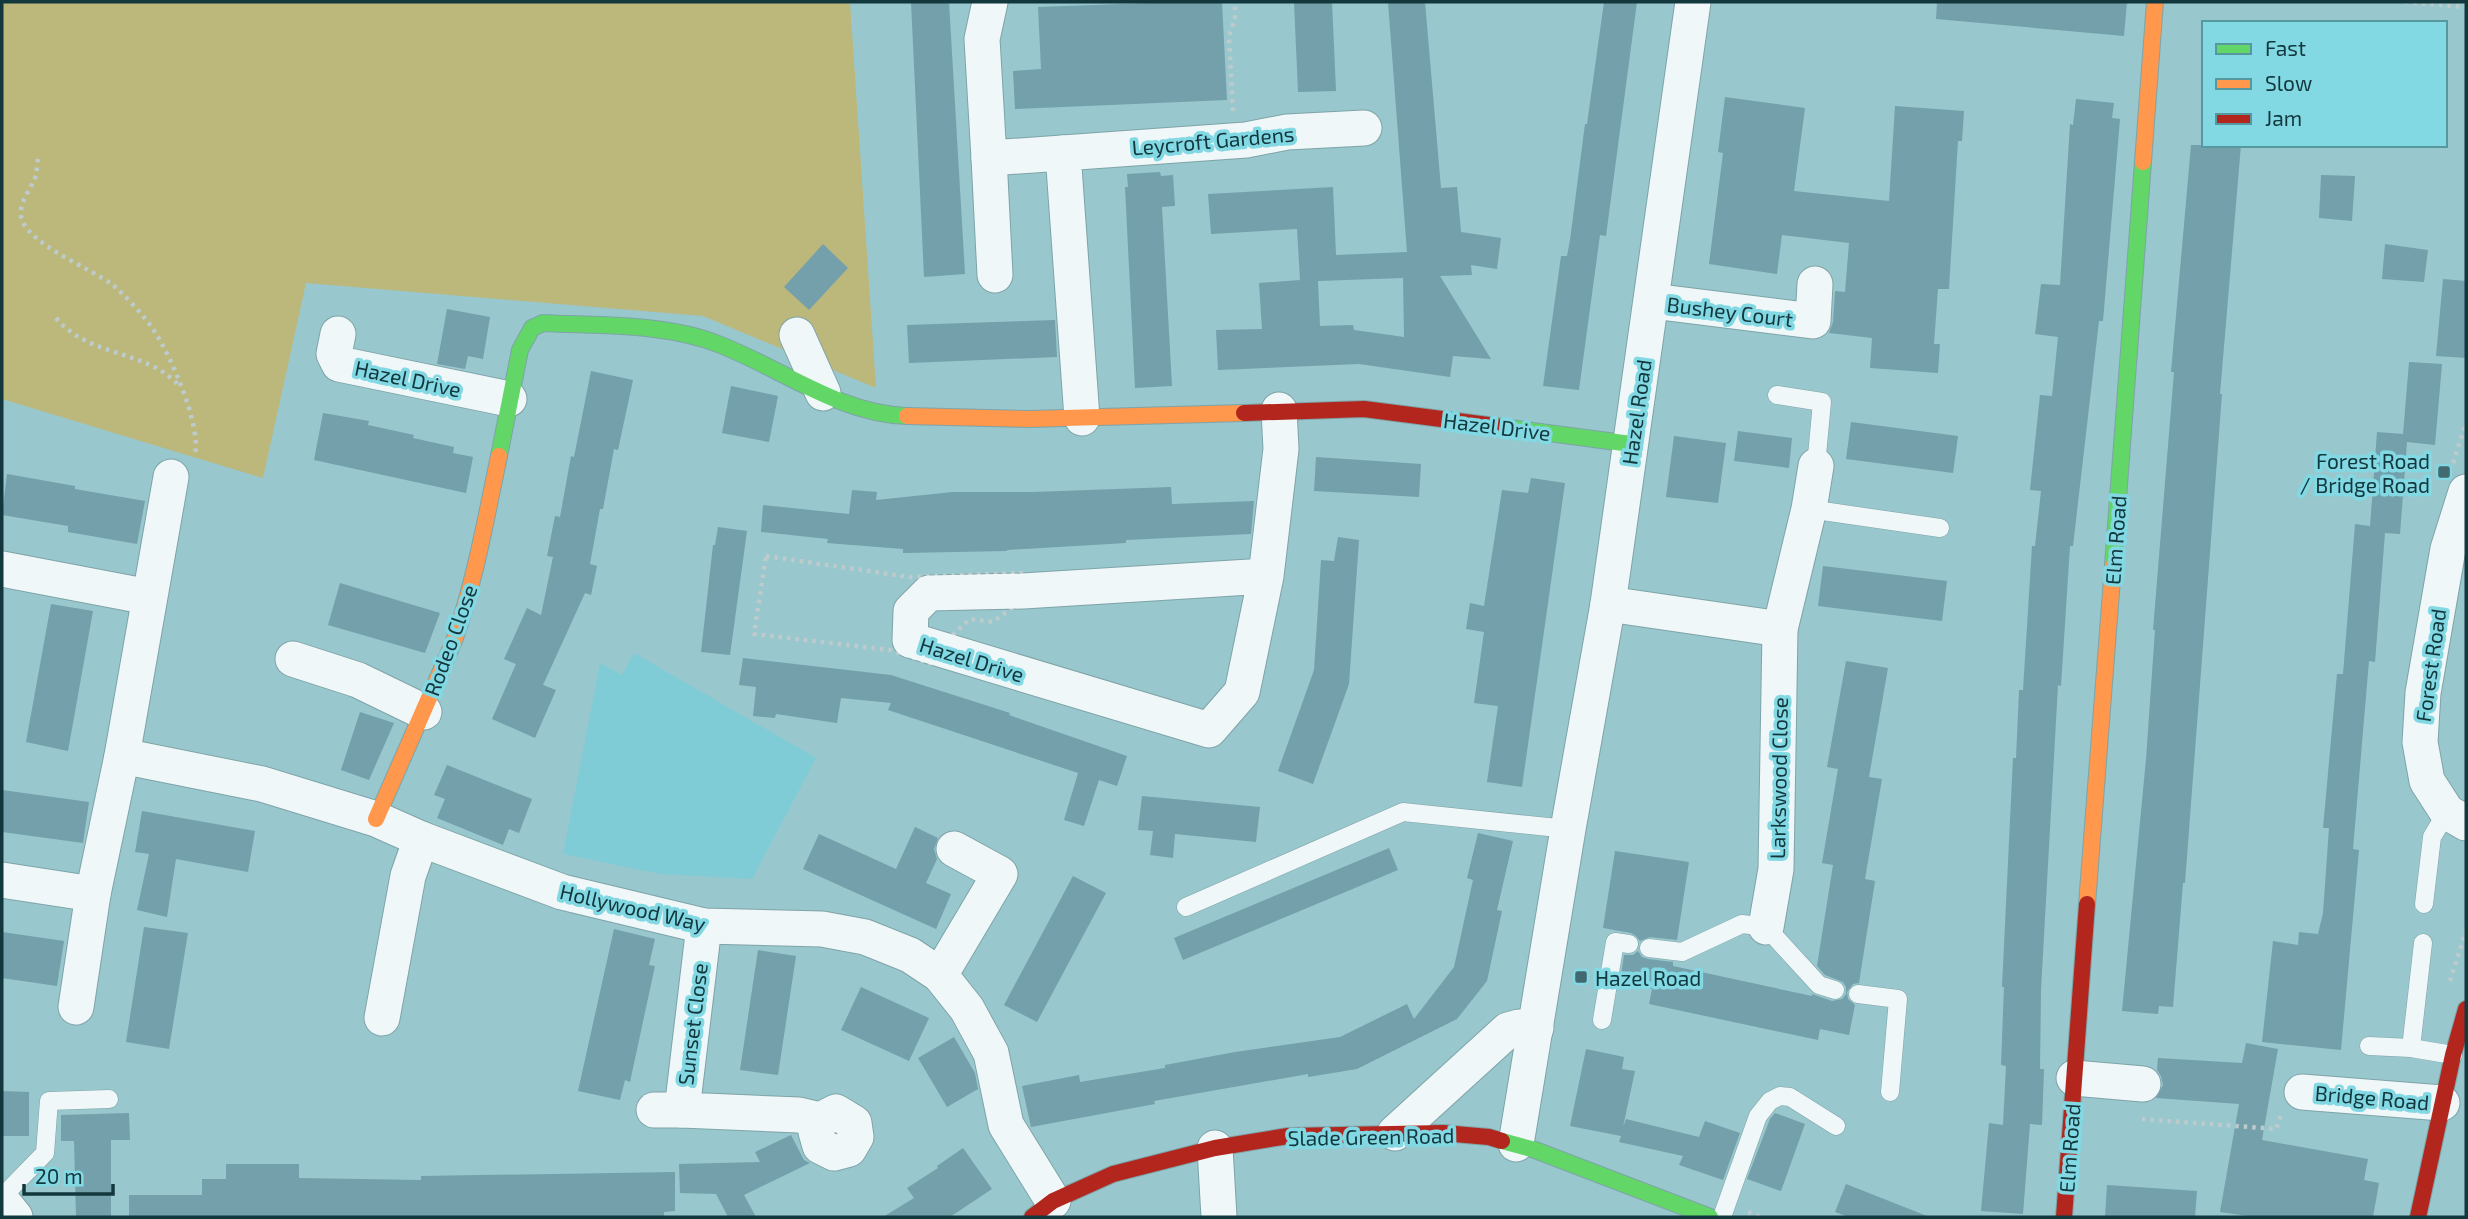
<svg xmlns="http://www.w3.org/2000/svg" width="2468" height="1219" font-family="'Exo 2',sans-serif">
  <rect width="100%" height="100%" fill="#98c7cd"/>
  <path fill="#80ccd6" d="M 634,653 L 816,758 L 752,879 L 660,874 L 563,854 L 600,663 L 622,675 Z"/>
  <path fill="#bcb87c" d="M 2,2 L 850,2 L 876,388 L 703,316 L 306,283 L 263,478 L 2,399 Z"/>
  <g fill="#73a0ab" fill-rule="evenodd">
    <path d="M 911,2 L 949,2 L 965,274 L 924,277 Z"/>
    <path d="M 1177,2 L 1222,2 L 1227,100 L 1015,109 L 1013,71 L 1041,69 L 1038,7 Z"/>
    <path d="M 1294,2 L 1332,2 L 1336,91 L 1298,92 Z"/>
    <path d="M 1388,2 L 1425,2 L 1441,188 L 1457,187 L 1461,232 L 1501,238 L 1497,269 L 1471,265 L 1472,275 L 1440,276 L 1491,359 L 1453,356 L 1450,377 L 1359,364 L 1218,370 L 1216,330 L 1262,329 L 1259,283 L 1300,280 L 1297,229 L 1211,234 L 1208,194 L 1333,187 L 1336,255 L 1407,252 ZM 1403,278 L 1404,337 L 1354,330 L 1353,325 L 1320,326 L 1318,281 Z"/>
    <path d="M 1604,2 L 1637,2 L 1606,236 L 1600,235 L 1579,390 L 1543,386 L 1561,256 L 1567,256 L 1570,240 L 1585,124 L 1587,124 Z"/>
    <path d="M 1937,2 L 2127,2 L 2124,36 L 1936,19 Z"/>
    <path d="M 1725,97 L 1805,108 L 1794,191 L 1889,201 L 1895,106 L 1964,111 L 1962,141 L 1958,141 L 1949,289 L 1938,289 L 1934,344 L 1940,344 L 1938,373 L 1870,368 L 1872,338 L 1829,333 L 1833,322 L 1835,291 L 1845,292 L 1849,243 L 1782,235 L 1777,274 L 1709,264 L 1723,153 L 1718,152 Z"/>
    <path d="M 2076,99 L 2114,103 L 2112,118 L 2120,119 L 2103,321 L 2099,321 L 2073,546 L 2070,546 L 2061,686 L 2058,685 L 2041,990 L 2040,1069 L 2044,1069 L 2042,1125 L 2030,1124 L 2023,1214 L 1981,1211 L 1989,1123 L 2003,1125 L 2006,1066 L 2001,1065 L 2004,987 L 2002,987 L 2013,758 L 2016,758 L 2019,690 L 2023,690 L 2032,546 L 2035,546 L 2041,491 L 2030,490 L 2040,395 L 2052,396 L 2058,337 L 2035,334 L 2041,284 L 2060,285 L 2070,124 L 2073,125 Z"/>
    <path d="M 2191,145 L 2241,145 L 2220,394 L 2222,394 L 2185,883 L 2183,883 L 2173,1007 L 2159,1006 L 2158,1014 L 2122,1011 L 2146,759 L 2155,630 L 2153,630 L 2174,372 L 2171,372 Z"/>
    <path d="M 1160,172 L 1161,176 L 1173,175 L 1175,206 L 1162,207 L 1172,386 L 1135,388 L 1125,187 L 1128,187 L 1127,174 Z"/>
    <path d="M 2321,175 L 2355,176 L 2352,221 L 2319,218 Z"/>
    <path d="M 823,244 L 848,268 L 809,310 L 784,287 Z"/>
    <path d="M 2385,244 L 2428,250 L 2424,282 L 2382,279 Z"/>
    <path d="M 2443,279 L 2466,281 L 2466,358 L 2436,356 Z"/>
    <path d="M 447,309 L 490,317 L 483,359 L 468,356 L 465,369 L 437,364 Z"/>
    <path d="M 1055,320 L 1057,357 L 909,363 L 907,325 Z"/>
    <path d="M 2409,362 L 2442,364 L 2435,445 L 2407,442 L 2400,534 L 2385,533 L 2375,662 L 2369,661 L 2353,849 L 2359,850 L 2341,1050 L 2262,1042 L 2273,941 L 2298,945 L 2299,932 L 2318,934 L 2323,913 L 2329,828 L 2323,828 L 2337,674 L 2343,674 L 2355,524 L 2370,526 L 2377,432 L 2403,434 Z"/>
    <path d="M 591,371 L 633,380 L 618,450 L 614,449 L 603,509 L 600,509 L 590,564 L 597,566 L 591,595 L 585,593 L 543,685 L 556,690 L 535,738 L 492,719 L 516,664 L 504,659 L 527,608 L 541,615 L 553,557 L 547,556 L 555,516 L 560,517 L 571,456 L 574,457 Z"/>
    <path d="M 731,386 L 778,396 L 769,442 L 722,433 Z"/>
    <path d="M 323,413 L 369,421 L 368,425 L 414,435 L 413,438 L 454,447 L 453,453 L 473,457 L 466,493 L 314,460 Z"/>
    <path d="M 1851,422 L 1958,436 L 1953,473 L 1846,459 Z"/>
    <path d="M 1738,431 L 1792,438 L 1789,468 L 1734,461 Z"/>
    <path d="M 1674,436 L 1726,443 L 1718,503 L 1666,497 Z"/>
    <path d="M 1316,457 L 1421,464 L 1419,497 L 1314,491 Z"/>
    <path d="M 7,474 L 75,486 L 75,489 L 145,501 L 137,544 L 68,532 L 68,526 L 2,515 Z"/>
    <path d="M 1531,478 L 1565,483 L 1522,787 L 1487,782 L 1498,706 L 1474,703 L 1484,632 L 1466,629 L 1470,603 L 1484,606 L 1502,490 L 1528,493 Z"/>
    <path d="M 1171,487 L 1172,504 L 1254,501 L 1251,534 L 1126,540 L 1126,543 L 1007,550 L 1007,551 L 903,553 L 903,549 L 827,543 L 828,539 L 761,532 L 763,505 L 849,514 L 852,490 L 877,492 L 876,500 L 953,492 L 1033,492 Z"/>
    <path d="M 718,527 L 747,531 L 730,655 L 701,652 L 713,545 L 715,545 Z"/>
    <path d="M 1338,537 L 1359,540 L 1349,684 L 1313,784 L 1278,771 L 1314,670 L 1321,560 L 1334,561 Z"/>
    <path d="M 1823,566 L 1947,581 L 1942,621 L 1818,606 Z"/>
    <path d="M 340,583 L 440,613 L 425,653 L 328,625 Z"/>
    <path d="M 51,604 L 93,611 L 68,751 L 26,742 Z"/>
    <path d="M 743,658 L 891,675 L 1010,713 L 1009,715 L 1127,756 L 1117,786 L 1099,780 L 1084,826 L 1064,820 L 1078,773 L 888,710 L 891,703 L 841,698 L 837,723 L 776,714 L 775,718 L 753,716 L 756,687 L 739,685 Z"/>
    <path d="M 1846,661 L 1888,668 L 1869,777 L 1882,779 L 1865,879 L 1875,881 L 1859,983 L 1853,984 L 1847,992 L 1848,999 L 1855,1005 L 1849,1035 L 1820,1029 L 1818,1040 L 1649,1004 L 1652,989 L 1620,982 L 1624,955 L 1633,955 L 1638,951 L 1642,957 L 1648,959 L 1673,962 L 1673,966 L 1812,996 L 1812,994 L 1832,1001 L 1842,999 L 1846,994 L 1846,987 L 1843,982 L 1825,975 L 1817,966 L 1833,865 L 1822,863 L 1838,769 L 1827,767 Z"/>
    <path d="M 360,712 L 394,723 L 369,780 L 341,770 Z"/>
    <path d="M 447,765 L 532,799 L 519,833 L 509,829 L 503,845 L 437,818 L 445,799 L 434,795 Z"/>
    <path d="M 2,790 L 89,802 L 83,843 L 2,832 Z"/>
    <path d="M 1142,796 L 1260,807 L 1256,842 L 1175,834 L 1173,858 L 1150,855 L 1153,831 L 1138,830 Z"/>
    <path d="M 142,811 L 255,831 L 248,872 L 176,859 L 167,917 L 137,910 L 149,854 L 135,852 Z"/>
    <path d="M 915,827 L 938,838 L 934,849 L 937,859 L 926,883 L 951,894 L 936,929 L 803,869 L 819,834 L 896,869 Z"/>
    <path d="M 1478,833 L 1513,841 L 1497,910 L 1502,911 L 1487,981 L 1457,1019 L 1357,1069 L 1308,1077 L 1308,1074 L 1154,1101 L 1155,1104 L 1031,1127 L 1022,1086 L 1079,1075 L 1080,1082 L 1165,1068 L 1165,1065 L 1235,1052 L 1340,1037 L 1407,1004 L 1414,1019 L 1454,967 L 1473,880 L 1467,878 Z"/>
    <path d="M 1389,848 L 1398,870 L 1183,960 L 1174,938 Z"/>
    <path d="M 1615,851 L 1689,862 L 1677,940 L 1650,937 L 1640,941 L 1636,936 L 1631,933 L 1603,928 Z"/>
    <path d="M 1073,876 L 1106,893 L 1037,1022 L 1004,1005 Z"/>
    <path d="M 144,927 L 188,933 L 169,1049 L 126,1042 Z"/>
    <path d="M 614,929 L 655,939 L 649,965 L 655,966 L 630,1082 L 625,1080 L 620,1100 L 578,1091 Z"/>
    <path d="M 2,932 L 64,941 L 57,986 L 2,978 Z"/>
    <path d="M 758,950 L 796,956 L 778,1075 L 740,1070 Z"/>
    <path d="M 861,987 L 929,1018 L 909,1061 L 841,1030 Z"/>
    <path d="M 954,1037 L 975,1073 L 978,1089 L 947,1107 L 918,1058 Z"/>
    <path d="M 2246,1043 L 2278,1049 L 2262,1140 L 2368,1159 L 2364,1180 L 2379,1183 L 2373,1217 L 2255,1217 L 2220,1212 L 2239,1104 L 2156,1098 L 2163,1085 L 2161,1076 L 2157,1070 L 2158,1058 L 2242,1063 Z"/>
    <path d="M 1586,1049 L 1624,1057 L 1622,1069 L 1635,1071 L 1623,1127 L 1626,1119 L 1699,1137 L 1705,1121 L 1740,1133 L 1723,1180 L 1679,1165 L 1683,1156 L 1619,1142 L 1621,1136 L 1570,1126 Z"/>
    <path d="M 2,1091 L 29,1092 L 29,1136 L 2,1136 Z"/>
    <path d="M 129,1113 L 130,1140 L 111,1140 L 111,1217 L 76,1217 L 74,1141 L 61,1141 L 61,1115 Z"/>
    <path d="M 1775,1113 L 1805,1124 L 1781,1191 L 1747,1179 L 1770,1119 Z"/>
    <path d="M 791,1135 L 804,1160 L 810,1163 L 744,1195 L 756,1217 L 728,1217 L 716,1194 L 680,1193 L 679,1164 L 760,1162 L 755,1152 Z"/>
    <path d="M 963,1148 L 992,1189 L 950,1217 L 883,1217 L 914,1198 L 907,1188 L 938,1168 L 937,1166 Z"/>
    <path d="M 226,1164 L 299,1164 L 299,1178 L 421,1180 L 421,1176 L 675,1172 L 675,1211 L 664,1212 L 664,1217 L 129,1217 L 129,1195 L 202,1195 L 202,1179 L 226,1179 Z"/>
    <path d="M 1846,1184 L 1927,1216 L 1927,1217 L 1849,1217 L 1835,1212 Z"/>
    <path d="M 2107,1185 L 2197,1191 L 2195,1217 L 2105,1217 Z"/>
  </g>
  <g fill="none" stroke-linecap="round" stroke-linejoin="round">
    <defs>
      <g id="lane">
        <path d="M 1777,395 L 1822,402 L 1816,466"/>
        <path d="M 1809,509 L 1940,528"/>
        <path d="M 2424,904 L 2432,837 L 2447,812"/>
        <path d="M 1186,907 L 1403,812 L 1568,829"/>
        <path d="M 2423,943 L 2411,1048 L 2453,1055"/>
        <path d="M 1649,948 L 1682,952 L 1742,924 L 1766,927 L 1819,985 L 1835,990"/>
        <path d="M 1858,994 L 1898,999 L 1890,1092"/>
        <path d="M 1602,1020 L 1615,942 L 1629,944"/>
        <path d="M 2369,1046 L 2411,1048"/>
        <path d="M 2,1197 L 45,1153 L 49,1101 L 109,1099"/>
        <path d="M 1722,1217 L 1758,1116 L 1770,1101 L 1780,1096 L 1790,1097 L 1836,1126"/>
      </g>
      <g id="street">
        <path d="M 990,2 L 982,39 L 989,158 L 1063,153"/>
        <path d="M 989,158 L 995,275"/>
        <path d="M 1652,301 L 1813,321 L 1815,284"/>
        <path d="M 338,334 L 334,354 L 339,364 L 509,399"/>
        <path d="M 797,335 L 823,393"/>
        <path d="M 1082,418 L 1063,153 L 1246,140 L 1287,132 L 1364,128"/>
        <path d="M 2466,492 L 2448,549 L 2423,693 L 2420,742 L 2427,781 L 2447,812 L 2466,823"/>
        <path d="M 2,569 L 149,597"/>
        <path d="M 1266,576 L 1023,591 L 929,593 L 911,611 L 910,640 L 1209,730 L 1242,692 L 1266,576 L 1281,449 L 1279,410"/>
        <path d="M 1608,604 L 1780,629"/>
        <path d="M 293,659 L 358,680 L 424,712"/>
        <path d="M 122,756 L 262,784 L 376,819 L 421,839 L 562,892 L 704,926 L 822,929 L 865,937 L 910,955 L 940,975 L 967,1009 L 991,1053 L 1006,1125 L 1053,1201"/>
        <path d="M 2,880 L 93,894"/>
        <path d="M 704,926 L 682,1110 L 799,1115 L 820,1120 L 836,1112 L 854,1123 L 856,1137 L 849,1149 L 834,1153 L 820,1146 L 816,1132 L 820,1120"/>
        <path d="M 1766,927 L 1776,869 L 1780,629 L 1809,509 L 1816,466"/>
        <path d="M 940,975 L 1000,874 L 954,849"/>
        <path d="M 76,1007 L 93,894 L 122,756 L 171,477"/>
        <path d="M 382,1018 L 408,876 L 421,839"/>
        <path d="M 2074,1078 L 2143,1084"/>
        <path d="M 2302,1092 L 2442,1103"/>
        <path d="M 654,1110 L 682,1110"/>
        <path d="M 1395,1133 L 1508,1030 L 1519,1027 L 1536,1028"/>
        <path d="M 1516,1144 L 1568,829 L 1608,604 L 1693,2"/>
        <path d="M 1215,1148 L 1219,1217"/>
        <path d="M 2,1201 L 15,1217"/>
      </g>
      <g id="fast">
        <path d="M 1496,426 L 1631,444"/>
        <path d="M 499,456 L 520,350 L 532,328 L 543,323 C 599,326 666,323 718,344 C 781,368 839,414 907,416"/>
        <path d="M 2113,566 L 2143,162"/>
        <path d="M 1502,1141 L 1535,1150 L 1710,1217"/>
      </g>
      <g id="slow">
        <path d="M 2143,162 L 2155,2"/>
        <path d="M 907,416 L 1029,419 L 1244,413"/>
        <path d="M 376,819 L 454,641 C 475,581 486,518 499,456"/>
        <path d="M 2087,904 L 2113,566"/>
      </g>
      <g id="jam">
        <path d="M 1244,413 L 1364,409 L 1496,426"/>
        <path d="M 1032,1217 L 1053,1201 L 1113,1174 L 1215,1148 L 1288,1136 L 1443,1133 L 1489,1137 L 1502,1141"/>
        <path d="M 2064,1217 L 2087,904"/>
        <path d="M 2418,1217 L 2453,1055 L 2466,1009"/>
      </g>
    </defs>
    <use href="#lane" stroke="#7ea4a8" stroke-width="19"/>
    <use href="#street" stroke="#7ea4a8" stroke-width="37"/>
    <use href="#fast" stroke="#7ea4a8" stroke-width="18"/>
    <use href="#slow" stroke="#7ea4a8" stroke-width="18"/>
    <use href="#jam" stroke="#7ea4a8" stroke-width="18"/>
    <g stroke="#bdcbcd" stroke-width="4.5" stroke-dasharray="3.5 5" stroke-linecap="butt">
      <path d="M 2405,2 L 2466,7"/>
      <path d="M 1233,111 L 1229,36 L 1235,19 L 1235,2"/>
      <path d="M 38,159 C 37,164 37,170 36,175 C 32,188 16,206 22,220 C 32,246 90,268 113,285 C 125,295 144,316 153,329 C 171,356 201,424 195,455"/>
      <path d="M 56,318 C 84,351 125,350 160,370 C 166,374 172,379 178,384"/>
      <path d="M 2453,463 L 2466,423"/>
      <path d="M 766,556 L 909,577 L 1023,573 L 1022,600 L 993,622 L 970,619 L 945,642 L 936,665 L 890,650 L 754,634 Z"/>
      <path d="M 2450,981 L 2466,930"/>
      <path d="M 2142,1119 L 2276,1129 L 2281,1115"/>
      <path d="M 1748,1212 L 1760,1217"/>
    </g>
    <use href="#lane" stroke="#f0f7f8" stroke-width="18"/>
    <use href="#street" stroke="#f0f7f8" stroke-width="35"/>
    <use href="#fast" stroke="#63d668" stroke-width="16"/>
    <use href="#slow" stroke="#ff974d" stroke-width="16"/>
    <use href="#jam" stroke="#b3261e" stroke-width="16"/>
  </g>
  <g fill="#41696f" stroke="#82d8e3" stroke-width="2.5">
    <rect x="2437" y="465" width="14" height="14" rx="3.5"/>
    <rect x="1574" y="970" width="14" height="14" rx="3.5"/>
  </g>
  <g text-anchor="middle" dominant-baseline="central" stroke-width="7" stroke-linejoin="round" paint-order="stroke">
    <g font-size="21" fill="#12373c" stroke="#82d8e3">
      <text transform="translate(1213 140) rotate(-5)">Leycroft Gardens</text>
      <text transform="translate(1730 311) rotate(7)">Bushey Court</text>
      <text transform="translate(408 378) rotate(12)">Hazel Drive</text>
      <text transform="translate(1636 412) rotate(-82)">Hazel Road</text>
      <text transform="translate(1497 426) rotate(7)">Hazel Drive</text>
      <text transform="translate(2115 540) rotate(-86)">Elm Road</text>
      <text transform="translate(450 640) rotate(-70)">Rodeo Close</text>
      <text transform="translate(972 659) rotate(17)">Hazel Drive</text>
      <text transform="translate(2430 665) rotate(-82)">Forest Road</text>
      <text transform="translate(1778 778) rotate(-89)">Larkswood Close</text>
      <text transform="translate(633 907) rotate(13)">Hollywood Way</text>
      <text transform="translate(692 1024) rotate(-83)">Sunset Close</text>
      <text transform="translate(2372 1097) rotate(5)">Bridge Road</text>
      <text transform="translate(1371 1136) rotate(-1)">Slade Green Road</text>
      <text transform="translate(2069 1148) rotate(-86)">Elm Road</text>
    </g>
    <g font-size="21" fill="#12373c" stroke="#82d8e3" text-anchor="end">
      <text x="2430" y="460">Forest Road<tspan x="2430" dy="24">/ Bridge Road</tspan></text>
      <text x="1595" y="977" text-anchor="start">Hazel Road</text>
    </g>
  </g>
  <rect width="2468" height="1219" fill="none" stroke="#12373c" stroke-width="7"/>
  <rect x="2202" y="21" width="245" height="126" fill="#82d8e3" stroke="#5598a0" stroke-width="2"/>
  <rect x="2216" y="44" width="35" height="10" fill="#63d668" stroke="#5598a0" stroke-width="2"/>
  <text x="2265" y="56" font-size="21" fill="#12373c">Fast</text>
  <rect x="2216" y="79" width="35" height="10" fill="#ff974d" stroke="#5598a0" stroke-width="2"/>
  <text x="2265" y="91" font-size="21" fill="#12373c">Slow</text>
  <rect x="2216" y="114" width="35" height="10" fill="#b3261e" stroke="#5598a0" stroke-width="2"/>
  <text x="2265" y="126" font-size="21" fill="#12373c">Jam</text>
  <path d="M24 1184v10h89v-10" fill="none" stroke="#12373c" stroke-width="3.5"/>
  <text x="35" y="1184" font-size="21" fill="#12373c" stroke="#82d8e3" stroke-width="5" paint-order="stroke">20 m</text>
</svg>
